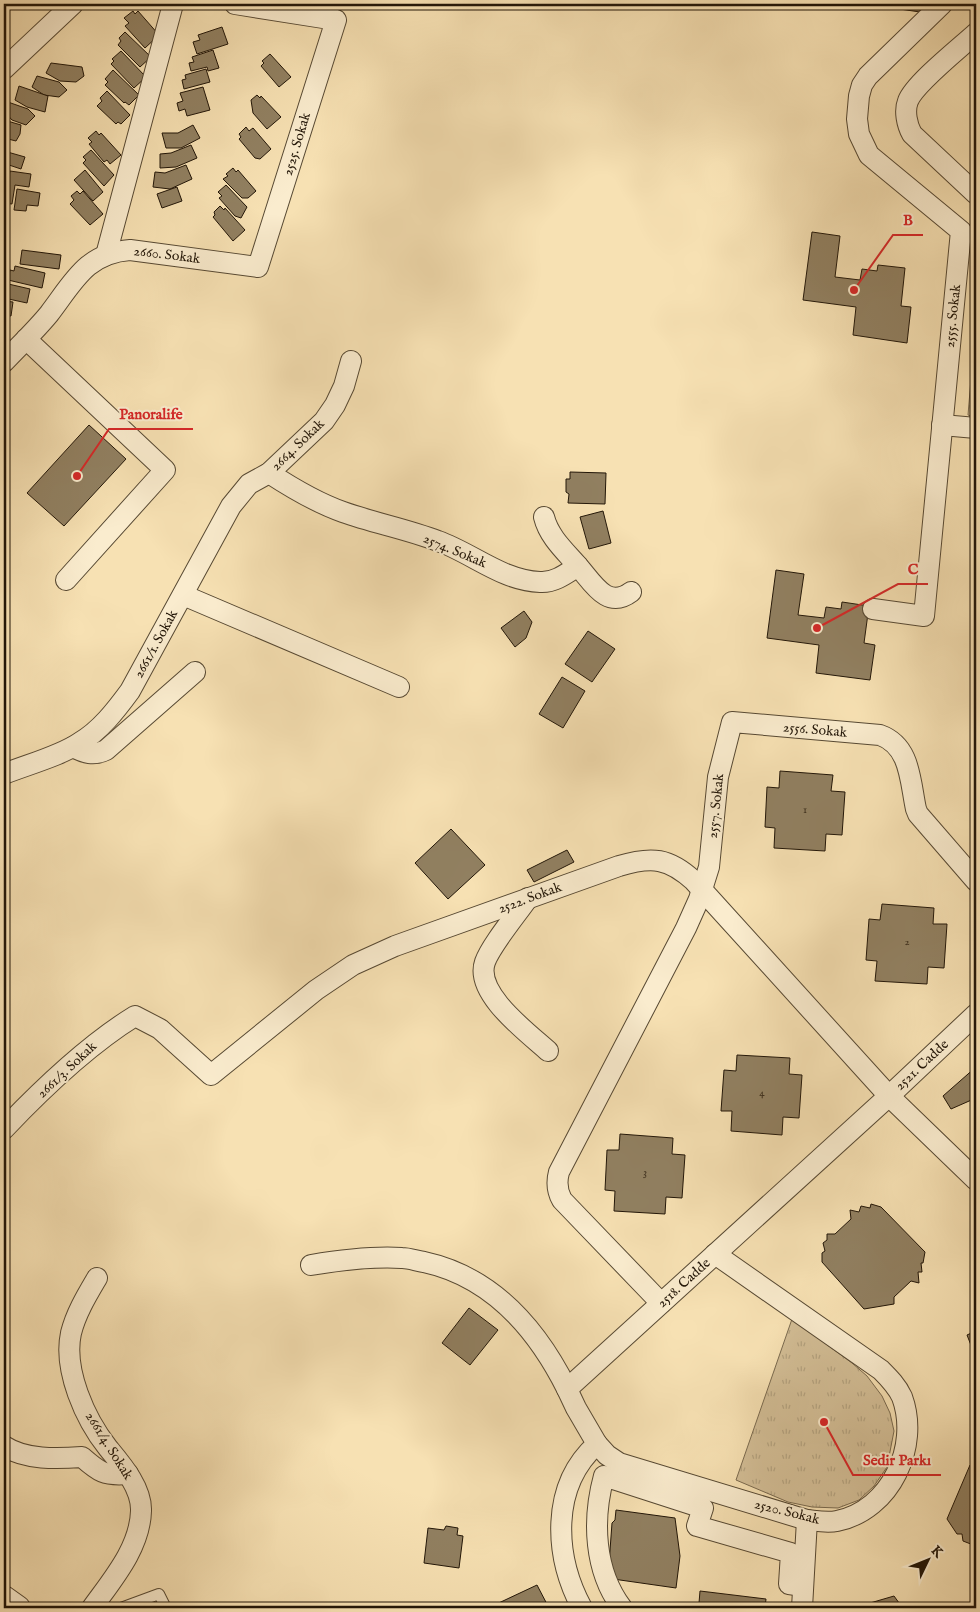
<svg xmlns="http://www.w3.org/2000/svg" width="980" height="1612" font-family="'IM FELL English',serif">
  <defs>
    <pattern id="grass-tufts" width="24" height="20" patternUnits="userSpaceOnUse" patternTransform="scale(1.25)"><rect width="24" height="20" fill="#d3be96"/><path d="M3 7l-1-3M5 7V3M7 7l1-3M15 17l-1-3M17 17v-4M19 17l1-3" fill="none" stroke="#b5a380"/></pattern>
  </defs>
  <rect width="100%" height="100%" fill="#f7e1b3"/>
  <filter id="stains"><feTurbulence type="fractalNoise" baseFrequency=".004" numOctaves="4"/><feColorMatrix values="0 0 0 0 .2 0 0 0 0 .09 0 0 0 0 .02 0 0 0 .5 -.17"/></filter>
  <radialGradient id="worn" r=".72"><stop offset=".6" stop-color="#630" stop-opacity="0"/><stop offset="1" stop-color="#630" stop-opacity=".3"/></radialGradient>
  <g fill="url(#grass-tufts)" stroke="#7a6a4f">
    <path d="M 976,319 L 976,418 L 968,415 Z"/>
    <path d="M 792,1319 L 852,1363 L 867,1376 L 882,1396 L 890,1413 L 894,1431 L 887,1467 L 874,1486 L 859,1500 L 838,1508 L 812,1507 L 788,1502 L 736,1480 Z"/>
  </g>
  <g fill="#918061" stroke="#221608">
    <path d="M 866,4 L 921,4 L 920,12 Z"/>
    <path d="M 133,11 L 135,14 L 138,11 L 159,35 L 145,48 L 125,26 L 129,23 L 124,18 Z"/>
    <path d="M 222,27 L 228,44 L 197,54 L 193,42 L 200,40 L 198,35 Z"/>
    <path d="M 125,32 L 151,57 L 140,67 L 118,45 L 121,41 L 119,38 Z"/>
    <path d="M 213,50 L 219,68 L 208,71 L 207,67 L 191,71 L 189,63 L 194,62 L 192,57 Z"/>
    <path d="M 121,51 L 146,77 L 134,88 L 111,64 L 114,61 L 112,59 Z"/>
    <path d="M 270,54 L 291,77 L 279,87 L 261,66 L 264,63 L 262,61 Z"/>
    <path d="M 51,63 L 82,67 L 84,76 L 76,82 L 60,81 L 46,73 Z"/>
    <path d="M 206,69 L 210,82 L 184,89 L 182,80 L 186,79 L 185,75 Z"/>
    <path d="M 113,70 L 139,95 L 129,105 L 125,102 L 124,103 L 105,85 L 108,82 L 105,79 Z"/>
    <path d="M 37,76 L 59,82 L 67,90 L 59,97 L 44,95 L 32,87 Z"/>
    <path d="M 19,86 L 48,96 L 45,112 L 27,107 L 15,100 Z"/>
    <path d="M 203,87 L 210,110 L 187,116 L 185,109 L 179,111 L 177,103 L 183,101 L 180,93 Z"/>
    <path d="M 107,91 L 130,115 L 121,124 L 118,122 L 116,124 L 97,106 L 102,101 L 100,98 Z"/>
    <path d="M 257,95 L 260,98 L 261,96 L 281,117 L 267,129 L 253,113 L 251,100 Z"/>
    <path d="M 5,101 L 28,109 L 35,116 L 26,125 L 12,120 L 4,111 Z"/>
    <path d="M 4,120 L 21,125 L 20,134 L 16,141 L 4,138 Z"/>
    <path d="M 193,125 L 200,138 L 181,148 L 166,148 L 162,133 L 178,133 Z"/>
    <path d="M 246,127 L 249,131 L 253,128 L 271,149 L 260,159 L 255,158 L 239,139 L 241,137 L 239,134 Z"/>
    <path d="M 96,131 L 99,135 L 101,133 L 121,155 L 110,164 L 107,160 L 104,162 L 89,144 L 92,142 L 88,138 Z"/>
    <path d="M 191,145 L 197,158 L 176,167 L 160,168 L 160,154 L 171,153 Z"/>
    <path d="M 91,150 L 114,175 L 104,186 L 83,163 L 86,160 L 83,157 Z"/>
    <path d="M 4,151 L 25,157 L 21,169 L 9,165 L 4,185 Z"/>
    <path d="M 186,165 L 192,179 L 170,189 L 153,187 L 155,172 L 165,173 Z"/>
    <path d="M 233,168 L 236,172 L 238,170 L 256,191 L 248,198 L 242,198 L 223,179 L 228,176 L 226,174 Z"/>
    <path d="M 85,170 L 103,192 L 93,201 L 74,180 Z"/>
    <path d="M 10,171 L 31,174 L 29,187 L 15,185 L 12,204 L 4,203 Z"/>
    <path d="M 226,185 L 247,207 L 241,218 L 235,216 L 219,198 L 222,196 L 218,192 Z"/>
    <path d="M 177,187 L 182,201 L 162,208 L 157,194 Z"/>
    <path d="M 17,189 L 40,193 L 38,206 L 27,205 L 26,211 L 14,210 Z"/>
    <path d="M 77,191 L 80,194 L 83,191 L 103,214 L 90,225 L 70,204 L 74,200 L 71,196 Z"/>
    <path d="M 220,206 L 224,210 L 225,208 L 245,230 L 233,241 L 213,217 L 215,215 L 214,212 Z"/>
    <path d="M 812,232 L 840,236 L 835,277 L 860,280 L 862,269 L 877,271 L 878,265 L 905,268 L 901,306 L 911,307 L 907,343 L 853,335 L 856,307 L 803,300 Z"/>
    <path d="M 22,250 L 61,255 L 59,269 L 20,264 Z"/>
    <path d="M 15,266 L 45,273 L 42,288 L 8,280 L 10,270 L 14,271 Z"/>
    <path d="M 4,283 L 30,289 L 27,303 L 4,298 Z"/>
    <path d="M 4,301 L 13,302 L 11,316 L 4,315 Z"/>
    <path d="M 89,425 L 126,459 L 64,526 L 27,493 Z"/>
    <path d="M 570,472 L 606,473 L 605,504 L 568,503 L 569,494 L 566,492 L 566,479 L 570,479 Z"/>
    <path d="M 603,511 L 611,543 L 589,549 L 580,517 Z"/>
    <path d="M 776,570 L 804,574 L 798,615 L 824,618 L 826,607 L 841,609 L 842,602 L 869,606 L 864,643 L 875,645 L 870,680 L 816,673 L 819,645 L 767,638 Z"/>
    <path d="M 524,611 L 532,622 L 526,638 L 515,647 L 501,628 Z"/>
    <path d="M 588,631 L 615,649 L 592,682 L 565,664 Z"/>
    <path d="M 562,677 L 585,691 L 563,728 L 539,714 Z"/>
    <path d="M 780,771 L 833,775 L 831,791 L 845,792 L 842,835 L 826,834 L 825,851 L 774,848 L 775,828 L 765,827 L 767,787 L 779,788 Z"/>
    <path d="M 451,829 L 485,865 L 448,899 L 415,863 Z"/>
    <path d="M 567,850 L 574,862 L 534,882 L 527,870 Z"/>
    <path d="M 882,904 L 934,908 L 933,924 L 947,924 L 944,968 L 928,967 L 927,984 L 875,981 L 877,961 L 866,960 L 869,919 L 880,920 Z"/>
    <path d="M 737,1055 L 790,1058 L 789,1074 L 802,1075 L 799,1118 L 783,1117 L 782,1135 L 731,1131 L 732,1111 L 721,1111 L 724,1070 L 736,1071 Z"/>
    <path d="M 976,1067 L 976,1098 L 951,1109 L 943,1096 Z"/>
    <path d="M 620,1134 L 673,1138 L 672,1154 L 685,1155 L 682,1198 L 666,1197 L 665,1214 L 614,1211 L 615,1191 L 605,1190 L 607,1150 L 619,1150 Z"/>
    <path d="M 871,1204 L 881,1207 L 925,1252 L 923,1263 L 921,1263 L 922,1272 L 918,1272 L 919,1283 L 911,1281 L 894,1297 L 894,1304 L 864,1309 L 822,1262 L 822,1253 L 825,1251 L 823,1243 L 827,1240 L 827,1234 L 835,1234 L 851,1219 L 850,1210 L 859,1212 L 861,1206 L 870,1208 Z"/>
    <path d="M 469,1308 L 498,1330 L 470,1365 L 442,1343 Z"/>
    <path d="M 976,1331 L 976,1358 L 967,1335 Z"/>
    <path d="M 976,1463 L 976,1546 L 963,1541 L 962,1534 L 957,1534 L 947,1519 L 970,1465 Z"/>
    <path d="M 616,1510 L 675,1518 L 680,1556 L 676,1588 L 613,1579 L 609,1564 L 612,1523 L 615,1520 Z"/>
    <path d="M 446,1526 L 458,1528 L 457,1535 L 463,1536 L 459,1568 L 424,1563 L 428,1528 L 444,1530 Z"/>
    <path d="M 537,1585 L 549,1608 L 488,1608 Z"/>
    <path d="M 700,1591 L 766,1599 L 765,1608 L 695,1608 L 695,1605 L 699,1603 Z"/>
    <path d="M 894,1596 L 902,1607 L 906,1608 L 853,1608 Z"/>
  </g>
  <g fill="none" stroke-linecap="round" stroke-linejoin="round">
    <defs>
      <path id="service" d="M 121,1608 L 159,1594 L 166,1608"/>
      <g id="minor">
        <path d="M 976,33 C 961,47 914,84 908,101 C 904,111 907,125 912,134 L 976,194"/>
        <path d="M 4,69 L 73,4"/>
        <path d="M 106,255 L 173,4"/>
        <path d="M 26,339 L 165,470 L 66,580"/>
        <path d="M 4,362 C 19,346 35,331 49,314 C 73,283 86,253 130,250 L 258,267 L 336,20 L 235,4"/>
        <path d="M 942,425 L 976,428"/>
        <path d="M 269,473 C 292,488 317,503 343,512 C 374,523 407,529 438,541 C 472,553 503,581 540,582 C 554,583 566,574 578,566 C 593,583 607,610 631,592"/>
        <path d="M 544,517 C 549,537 565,551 578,566"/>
        <path d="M 183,595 L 399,687"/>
        <path d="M 873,609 L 924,616 L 961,231 L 869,155 L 859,134 L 857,119 L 859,96 L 862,85 L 868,76 L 942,4"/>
        <path d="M 73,747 C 84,753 94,756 106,750 L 195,672"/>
        <path d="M 4,774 C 26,765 60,756 79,743 C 100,731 116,710 130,691 L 231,506 L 249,484 L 269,473 L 324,421 L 335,405 L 344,386 L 351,361"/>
        <path d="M 528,898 C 517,914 491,945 485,962 C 474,993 527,1032 548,1051"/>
        <path d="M 4,1129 C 42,1089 88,1045 135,1016 L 160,1029 L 211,1075 L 316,990 L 353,965 L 395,946 L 619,866 C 652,856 669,858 694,881 L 889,1096 L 976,1180"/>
        <path d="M 311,1265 C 341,1260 371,1256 402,1258 C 409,1258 417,1261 424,1262 C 493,1277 537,1329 567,1389"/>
        <path d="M 661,1303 L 562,1200 C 557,1191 556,1183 559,1172 L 686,928 L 699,899 L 709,867 L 718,777 L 732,722 L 880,735 C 911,746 910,782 916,809 L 918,814 L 976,881"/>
        <path d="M 597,1444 L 607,1455 L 619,1463 L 807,1520 C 817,1521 827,1523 837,1521 C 891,1510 920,1446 902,1397 C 897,1386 889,1378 881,1370 L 715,1254"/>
        <path d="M 4,1446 C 25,1460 57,1459 82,1457 C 99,1472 104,1476 128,1474"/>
        <path d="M 92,1608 C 112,1580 140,1548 141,1511 C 142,1488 122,1465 108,1448 C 85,1419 63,1370 71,1333 C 76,1313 87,1295 97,1278"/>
        <path d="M 582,1608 C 554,1556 550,1486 597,1444 L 576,1408 L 567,1389 L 889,1096 L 976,1014"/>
        <path d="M 622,1608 C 594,1571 592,1520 604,1476 L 703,1508 L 697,1526 L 791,1553 L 789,1584 L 803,1586"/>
        <path d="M 802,1608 L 807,1520"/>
      </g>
      <path id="tertiary" d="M 4,1598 L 18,1608"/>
    </defs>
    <use href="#service" stroke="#574933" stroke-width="12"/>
    <use href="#minor" stroke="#574933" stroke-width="22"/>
    <use href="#tertiary" stroke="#574933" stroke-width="26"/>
    <use href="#service" stroke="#faecce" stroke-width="10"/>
    <use href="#minor" stroke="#faecce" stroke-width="20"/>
    <use href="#tertiary" stroke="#faecce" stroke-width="24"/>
  </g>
  <g text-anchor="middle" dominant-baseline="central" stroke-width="4" stroke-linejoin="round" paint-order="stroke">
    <g font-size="11" fill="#3e301e">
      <text x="805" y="810">1</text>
      <text x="907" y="942">2</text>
      <text x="762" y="1093">4</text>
      <text x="645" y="1173">3</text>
    </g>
    <g font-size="14" fill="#221608" stroke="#faecce">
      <text transform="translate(297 144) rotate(-73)">2525. Sokak</text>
      <text transform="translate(167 255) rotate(7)">2660. Sokak</text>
      <text transform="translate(953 316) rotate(-84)">2555. Sokak</text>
      <text transform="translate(298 445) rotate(-44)">2664. Sokak</text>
      <text transform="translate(455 551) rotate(23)">2574. Sokak</text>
      <text transform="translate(156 644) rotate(-61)">2661/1. Sokak</text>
      <text transform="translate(815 730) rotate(5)">2556. Sokak</text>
      <text transform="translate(716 806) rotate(-84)">2557. Sokak</text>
      <text transform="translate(530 898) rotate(-20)">2522. Sokak</text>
      <text transform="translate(922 1065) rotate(-43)">2521. Cadde</text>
      <text transform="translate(67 1070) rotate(-43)">2661/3. Sokak</text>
      <text transform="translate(684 1283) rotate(-42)">2518. Cadde</text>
      <text transform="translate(109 1446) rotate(58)">2661/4. Sokak</text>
      <text transform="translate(787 1512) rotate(14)">2520. Sokak</text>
    </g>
  </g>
  <path fill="none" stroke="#d62828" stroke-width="2" d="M854 290L893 235H923M77 476L109 429H193M817 628L898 584H928M824 1422L853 1475H941"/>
  <g fill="#d62828" stroke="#faecce" stroke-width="2">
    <circle cx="854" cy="290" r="5"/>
    <circle cx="77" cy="476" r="5"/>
    <circle cx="817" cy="628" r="5"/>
    <circle cx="824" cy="1422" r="5"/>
  </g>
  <g font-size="15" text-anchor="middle" font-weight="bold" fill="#d62828" stroke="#faecce" stroke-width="4" stroke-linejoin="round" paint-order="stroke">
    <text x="908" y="225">B</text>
    <text x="151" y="419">Panoralife</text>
    <text x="913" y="574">C</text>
    <text x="897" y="1465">Sedir Parkı</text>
  </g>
  <rect width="980" height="1612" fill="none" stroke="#f7e1b3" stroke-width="20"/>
  <rect x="5" y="5" width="970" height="1602" fill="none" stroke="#221608" stroke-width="2.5"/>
  <rect x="10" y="10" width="960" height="1592" fill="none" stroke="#221608"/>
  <g transform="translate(928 1560) rotate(47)" stroke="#faecce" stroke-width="4" paint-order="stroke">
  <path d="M0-4L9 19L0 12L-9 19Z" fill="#221608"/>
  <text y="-8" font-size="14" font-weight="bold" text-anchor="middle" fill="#221608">K</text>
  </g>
  <rect width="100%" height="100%" filter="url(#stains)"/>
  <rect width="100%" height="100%" fill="url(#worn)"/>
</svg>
